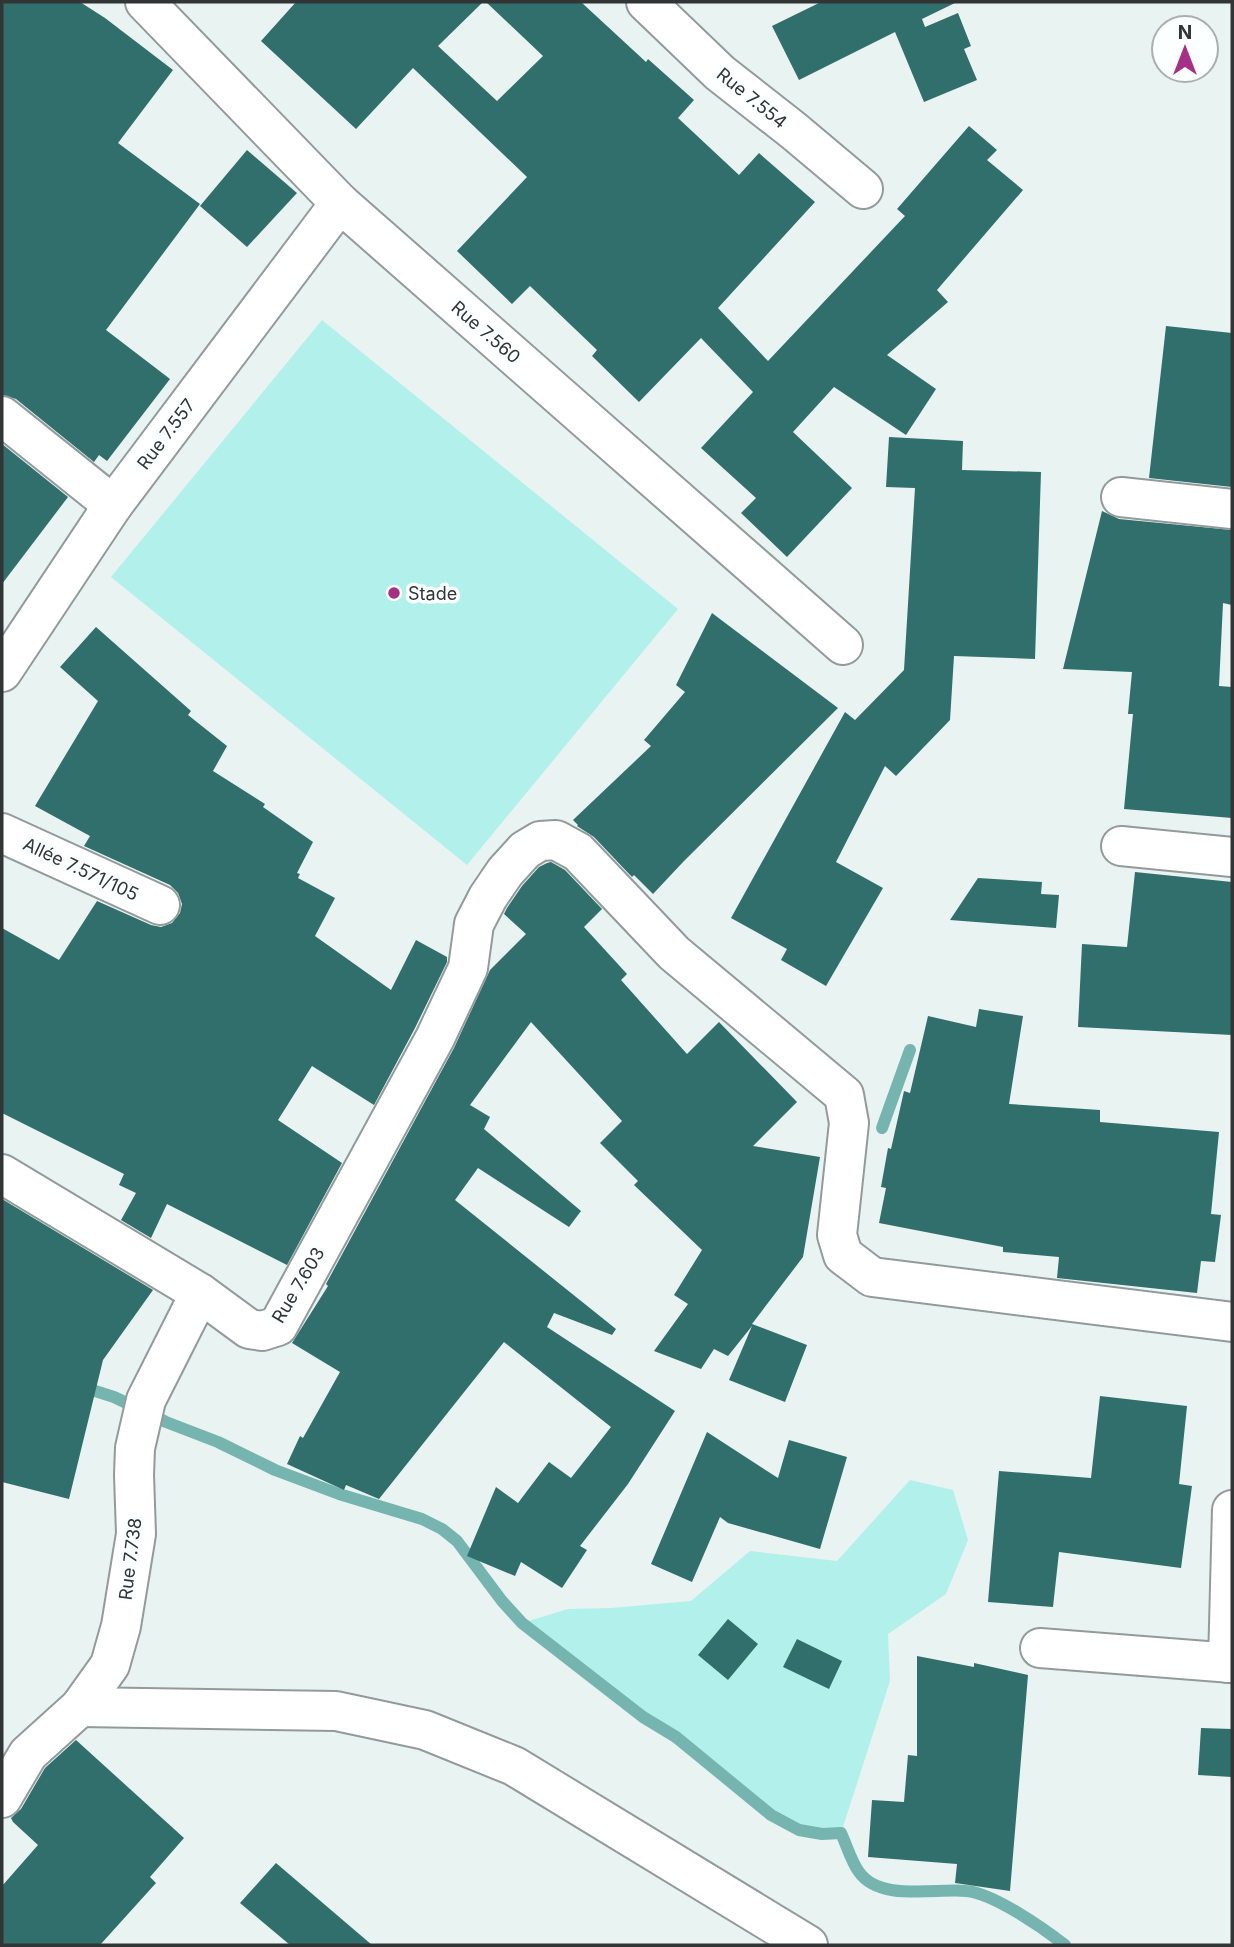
<svg xmlns="http://www.w3.org/2000/svg" width="1234" height="1947" font-family="Inter,sans-serif">
  <rect width="100%" height="100%" fill="#e9f3f2"/>
  <g fill="#b2f0eb">
    <path d="M 322,320 L 678,609 L 467,865 L 111,577 Z"/>
    <path d="M 910,1480 L 953,1490 L 968,1540 L 946,1594 L 888,1634 L 890,1681 L 841,1833 L 822,1834 L 799,1830 L 771,1815 L 676,1737 L 643,1717 L 522,1623 L 568,1609 L 611,1608 L 691,1601 L 750,1551 L 837,1561 Z"/>
  </g>
  <g fill="none" stroke-linecap="round" stroke-linejoin="round">
    <g stroke="#76b4b0" stroke-width="12">
      <path d="M 882,1128 L 910,1050"/>
      <path d="M 82,1388 L 92,1390 L 114,1397 L 166,1422 L 218,1442 L 275,1470 L 339,1494 L 422,1519 L 442,1529 L 457,1541 L 502,1601 L 522,1623 L 643,1717 L 676,1737 L 771,1815 L 799,1830 L 822,1834 L 841,1833 C 847,1846 851,1861 859,1872 C 880,1902 936,1888 966,1891 C 993,1893 1043,1928 1065,1945"/>
    </g>
  </g>
  <g fill="#306f6b">
    <path d="M 2,2 L 80,2 L 105,18 L 173,70 L 118,143 L 200,204 L 106,330 L 170,379 L 107,461 L 99,455 L 94,462 L 16,399 L 2,395 Z"/>
    <path d="M 296,2 L 483,2 L 438,46 L 497,101 L 543,56 L 486,2 L 581,2 L 646,62 L 648,59 L 694,100 L 678,118 L 739,175 L 759,153 L 815,202 L 718,308 L 768,361 L 905,216 L 897,209 L 969,126 L 997,150 L 987,160 L 1023,190 L 937,290 L 948,302 L 887,355 L 936,389 L 906,435 L 834,387 L 793,432 L 852,488 L 787,557 L 741,513 L 756,498 L 701,448 L 753,392 L 701,338 L 639,402 L 592,356 L 597,350 L 530,286 L 512,304 L 457,251 L 527,177 L 413,68 L 356,129 L 261,41 Z"/>
    <path d="M 821,2 L 957,2 L 922,19 L 925,27 L 958,13 L 971,46 L 964,49 L 977,80 L 924,102 L 895,32 L 799,80 L 772,26 Z"/>
    <path d="M 247,150 L 297,193 L 247,247 L 200,206 Z"/>
    <path d="M 1166,326 L 1232,333 L 1232,487 L 1149,478 Z"/>
    <path d="M 889,437 L 963,441 L 962,470 L 1041,472 L 1035,659 L 954,656 L 950,720 L 896,776 L 885,766 L 836,862 L 883,888 L 826,986 L 781,960 L 787,949 L 731,918 L 845,712 L 855,720 L 904,670 L 915,488 L 886,487 Z"/>
    <path d="M 2,444 L 68,497 L 2,584 Z"/>
    <path d="M 1102,511 L 1119,519 L 1232,530 L 1232,605 L 1223,603 L 1219,686 L 1232,687 L 1232,818 L 1124,809 L 1133,714 L 1128,714 L 1132,672 L 1063,669 Z"/>
    <path d="M 712,613 L 838,708 L 684,861 L 653,894 L 634,875 L 632,877 L 594,837 L 577,826 L 578,825 L 573,820 L 651,746 L 644,740 L 685,692 L 676,685 Z"/>
    <path d="M 96,627 L 191,711 L 188,715 L 227,746 L 213,771 L 265,804 L 263,807 L 313,842 L 297,873 L 300,874 L 298,878 L 335,898 L 315,936 L 391,990 L 416,940 L 447,957 L 447,962 L 415,1028 L 374,1105 L 312,1066 L 278,1120 L 342,1163 L 287,1265 L 167,1204 L 151,1238 L 121,1220 L 136,1193 L 119,1185 L 124,1174 L 2,1113 L 2,928 L 59,960 L 97,901 L 151,925 L 161,927 L 172,923 L 180,913 L 182,904 L 178,893 L 170,885 L 84,846 L 90,836 L 35,806 L 98,701 L 60,667 Z"/>
    <path d="M 551,862 L 565,870 L 602,909 L 584,927 L 627,974 L 621,980 L 687,1054 L 719,1022 L 797,1102 L 753,1146 L 820,1157 L 803,1257 L 752,1324 L 807,1345 L 785,1402 L 729,1380 L 752,1326 L 728,1356 L 714,1349 L 701,1369 L 654,1351 L 688,1304 L 674,1295 L 702,1250 L 634,1185 L 638,1181 L 600,1143 L 622,1121 L 531,1022 L 470,1105 L 490,1117 L 484,1129 L 581,1211 L 569,1227 L 478,1168 L 455,1200 L 616,1329 L 612,1335 L 554,1313 L 547,1327 L 675,1411 L 628,1484 L 580,1546 L 587,1550 L 562,1588 L 521,1562 L 515,1576 L 467,1556 L 496,1487 L 518,1503 L 549,1462 L 571,1478 L 611,1427 L 504,1342 L 379,1499 L 346,1485 L 344,1490 L 287,1464 L 300,1436 L 303,1438 L 340,1372 L 292,1343 L 328,1286 L 326,1284 L 454,1048 L 490,970 L 526,934 L 504,914 L 507,908 L 522,886 L 539,867 L 547,863 Z"/>
    <path d="M 1135,872 L 1232,882 L 1232,1035 L 1078,1027 L 1082,944 L 1127,947 Z"/>
    <path d="M 978,878 L 1042,882 L 1041,894 L 1059,895 L 1056,928 L 950,920 Z"/>
    <path d="M 979,1009 L 1023,1016 L 1009,1104 L 1100,1110 L 1100,1122 L 1219,1132 L 1211,1214 L 1221,1215 L 1215,1262 L 1201,1261 L 1197,1293 L 1057,1278 L 1059,1257 L 1003,1252 L 1003,1247 L 879,1223 L 886,1188 L 881,1187 L 888,1148 L 891,1149 L 904,1091 L 910,1093 L 928,1016 L 976,1027 Z"/>
    <path d="M 2,1199 L 153,1290 L 103,1360 L 69,1499 L 2,1482 Z"/>
    <path d="M 1100,1396 L 1187,1406 L 1179,1484 L 1192,1486 L 1181,1568 L 1059,1552 L 1053,1607 L 988,1602 L 999,1471 L 1091,1478 Z"/>
    <path d="M 707,1432 L 778,1478 L 789,1440 L 847,1457 L 820,1549 L 728,1523 L 720,1517 L 692,1582 L 651,1564 Z"/>
    <path d="M 728,1619 L 758,1644 L 728,1680 L 698,1655 Z"/>
    <path d="M 797,1639 L 842,1661 L 829,1689 L 783,1667 Z"/>
    <path d="M 917,1656 L 974,1667 L 974,1663 L 1028,1675 L 1010,1891 L 955,1883 L 957,1864 L 868,1857 L 872,1800 L 904,1802 L 908,1755 L 917,1756 Z"/>
    <path d="M 1201,1728 L 1232,1729 L 1232,1777 L 1198,1775 Z"/>
    <path d="M 76,1740 L 184,1838 L 150,1877 L 156,1883 L 100,1945 L 2,1945 L 2,1886 L 38,1845 L 13,1822 L 11,1818 L 21,1809 L 45,1768 Z"/>
    <path d="M 276,1863 L 372,1945 L 290,1945 L 240,1903 Z"/>
  </g>
  <g fill="none" stroke-linecap="round" stroke-linejoin="round">
    <defs>
      <g id="street">
        <path d="M 145,2 L 340,203 L 843,645"/>
        <path d="M 646,2 L 720,73 L 794,131 L 863,189"/>
        <path d="M 2,416 L 113,505"/>
        <path d="M 1121,497 L 1232,509"/>
        <path d="M 2,672 L 113,505 L 340,203"/>
        <path d="M 2,833 L 160,905"/>
        <path d="M 1121,846 L 1232,857"/>
        <path d="M 2,1174 L 200,1293 L 249,1329 L 262,1331 L 278,1326 L 435,1038 L 468,968 L 474,924 L 488,897 L 505,872 L 525,850 L 540,841 L 556,840 L 578,852 L 674,953 L 844,1095 L 849,1123 L 837,1235 L 843,1255 L 872,1277 L 1232,1322"/>
        <path d="M 1040,1648 L 1232,1663"/>
        <path d="M 1228,1663 L 1232,1510"/>
        <path d="M 80,1707 L 336,1711 L 425,1730 L 514,1766 L 808,1945"/>
        <path d="M 2,1798 L 28,1754 L 80,1707 L 110,1665 L 121,1626 L 136,1534 L 134,1475 L 135,1448 L 146,1400 L 200,1293"/>
      </g>
    </defs>
    <use href="#street" stroke="#929b9a" stroke-width="42"/>
    <use href="#street" stroke="#fff" stroke-width="38"/>
  </g>
  <circle fill="#a73087" stroke="#fbffff" stroke-width="2.5" cx="394" cy="593" r="7"/>
  <g text-anchor="middle" dominant-baseline="central" stroke-width="7" stroke-linejoin="round" paint-order="stroke">
    <g font-size="18" fill="#313535" stroke="#fbffff">
      <text transform="translate(752 98) rotate(39)">Rue 7.554</text>
      <text transform="translate(486 332) rotate(41)">Rue 7.560</text>
      <text transform="translate(166 434) rotate(-53)">Rue 7.557</text>
      <text transform="translate(81 869) rotate(25)">Allée 7.571/105</text>
      <text transform="translate(298 1285) rotate(-59)">Rue 7.603</text>
      <text transform="translate(130 1559) rotate(-83)">Rue 7.738</text>
    </g>
    <g font-size="18" fill="#313535" stroke="#fbffff" text-anchor="start">
      <text x="408" y="593">Stade</text>
    </g>
  </g>
  <rect width="1234" height="1947" fill="none" stroke="#313535" stroke-width="7"/>
  <g transform="translate(1185 49)"><circle r="33" fill="#fbffff" stroke="#aaaeae" stroke-width="2"/>
  <path d="M0-5L12 26L0 18L-12 26Z" fill="#a73087"/>
  <text y="-10" font-size="19" font-weight="bold" text-anchor="middle" fill="#313535">N</text>
  </g>
</svg>
